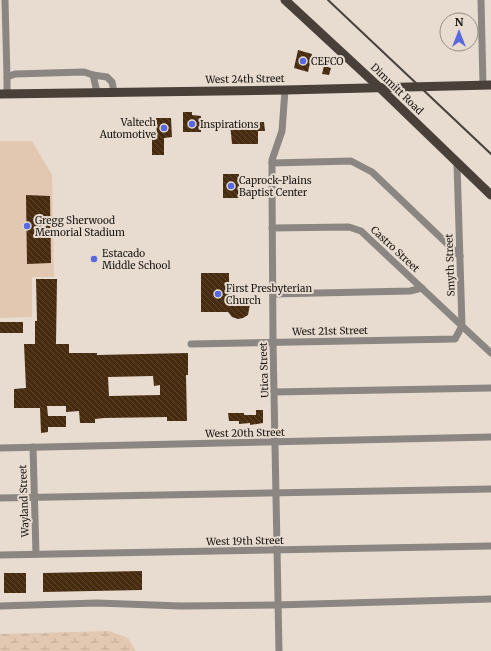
<svg xmlns="http://www.w3.org/2000/svg" width="491" height="651" font-family="Merriweather,serif">
  <defs>
    <pattern id="wetland-marsh" width="20" height="14" patternUnits="userSpaceOnUse"><rect width="20" height="14" fill="#e2c8b1"/><path d="M1 5h8M5 5V1M11 12h8M15 12V8" fill="none" stroke="#c1ab97"/></pattern>
    <pattern id="building-back-hatch" width="6" height="6" patternUnits="userSpaceOnUse"><rect width="6" height="6" fill="#462b0f"/><path d="M-1 5l2 2M0 0l6 6M5-1l2 2" fill="none" stroke="#5d4731"/></pattern>
  </defs>
  <rect width="100%" height="100%" fill="#e8dcd1"/>
  <path fill="#e2c8b1" d="M 0,141 L 32,141 L 52,175 L 54,277 L 32,277 L 32,317 L 0,318 Z"/>
  <path fill="url(#wetland-marsh)" d="M 109,631 L 128,638 L 136,651 L 0,651 L 0,634 Z"/>
  <g fill="url(#building-back-hatch)" fill-rule="evenodd">
    <path d="M 298,50 L 312,54 L 308,72 L 294,68 Z"/>
    <path d="M 324,66 L 331,68 L 329,75 L 322,74 Z"/>
    <path d="M 183,112 L 192,112 L 192,115 L 201,116 L 201,132 L 183,132 Z"/>
    <path d="M 156,118 L 171,118 L 172,137 L 164,138 L 164,155 L 152,155 L 152,138 L 157,138 Z"/>
    <path d="M 264,122 L 265,131 L 258,131 L 258,144 L 232,144 L 230,123 Z"/>
    <rect x="223" y="174" width="16" height="24"/>
    <path d="M 26,195 L 50,196 L 51,263 L 27,264 Z"/>
    <path d="M 201,273 L 229,273 L 229,290 L 235,290 L 235,298 L 246,300 L 250,304 L 248,315 L 243,318 L 238,319 L 232,317 L 228,312 L 201,312 Z"/>
    <path d="M 36,279 L 57,279 L 56,344 L 69,344 L 69,353 L 97,353 L 97,355 L 188,353 L 188,375 L 186,375 L 187,421 L 167,421 L 167,417 L 104,418 L 95,419 L 95,423 L 80,423 L 79,411 L 66,412 L 66,406 L 47,406 L 48,416 L 66,416 L 66,427 L 48,427 L 48,432 L 41,433 L 40,408 L 14,408 L 14,389 L 26,388 L 24,344 L 35,344 L 35,321 L 37,321 ZM 153,376 L 154,386 L 160,385 L 160,395 L 109,396 L 108,377 Z"/>
    <rect x="0" y="322" width="23" height="11"/>
    <path d="M 256,410 L 263,410 L 263,423 L 250,425 L 250,423 L 239,424 L 239,421 L 229,421 L 228,413 L 244,413 L 244,415 L 256,415 Z"/>
    <path d="M 142,571 L 142,590 L 43,592 L 43,573 Z"/>
    <rect x="4" y="573" width="22" height="20"/>
  </g>
  <g fill="none" stroke-linecap="round" stroke-linejoin="round">
    <g stroke="#8b8682" stroke-width="7">
      <path d="M 5,0 L 7,77"/>
      <path d="M 481,0 L 483,85"/>
      <path d="M 93,75 L 107,77 L 112,82 L 114,92"/>
      <path d="M 7,94 L 7,77 L 15,74 L 84,72 L 93,75 L 97,92"/>
      <path d="M 272,163 L 351,161 L 372,172 L 460,256"/>
      <path d="M 457,164 L 462,326 L 491,353"/>
      <path d="M 273,294 L 410,291 L 422,288"/>
      <path d="M 191,344 L 455,339 L 462,326 L 361,231 L 349,227 L 272,228"/>
      <path d="M 274,392 L 491,388"/>
      <path d="M 33,447 L 36,554"/>
      <path d="M 0,448 L 491,437"/>
      <path d="M 0,498 L 491,489"/>
      <path d="M 0,555 L 491,546"/>
      <path d="M 0,606 L 97,603 L 181,606 L 276,605 L 491,599"/>
      <path d="M 279,651 L 273,342 L 272,182 L 272,160 L 282,131 L 285,90"/>
    </g>
    <g stroke="#494039" stroke-width="9">
      <path d="M 285,0 L 379,87 L 491,195"/>
      <path d="M 0,94 L 285,90 L 491,85"/>
    </g>
    <path stroke="#48423c" stroke-width="2" d="M 328,0 L 491,154"/>
  </g>
  <g fill="#5868df" stroke="#e8dcd1" stroke-width="1.5">
    <circle cx="303" cy="61" r="4"/>
    <circle cx="192" cy="124" r="4"/>
    <circle cx="164" cy="128" r="4"/>
    <circle cx="231" cy="186" r="4"/>
    <circle cx="27" cy="226" r="4"/>
    <circle cx="94" cy="259" r="4"/>
    <circle cx="218" cy="294" r="4"/>
  </g>
  <g text-anchor="middle" dominant-baseline="central" stroke-width="4" stroke-linejoin="round" paint-order="stroke">
    <g font-size="10" fill="#191511" stroke="#e8dcd1" text-anchor="start">
      <text x="311" y="61">CEFCO</text>
      <text x="156" y="122" text-anchor="end">Valtech<tspan x="156" dy="12">Automotive</tspan></text>
      <text x="200" y="124">Inspirations</text>
      <text x="239" y="180">Caprock-Plains<tspan x="239" dy="12">Baptist Center</tspan></text>
      <text x="35" y="220">Gregg Sherwood<tspan x="35" dy="12">Memorial Stadium</tspan></text>
      <text x="102" y="253">Estacado<tspan x="102" dy="12">Middle School</tspan></text>
      <text x="226" y="288">First Presbyterian<tspan x="226" dy="12">Church</tspan></text>
    </g>
    <g font-size="10" fill="#191511" stroke="#e8dcd1">
      <text transform="translate(245 79) rotate(-1)">West 24th Street</text>
      <text transform="translate(397 89) rotate(44)">Dimmitt Road</text>
      <text transform="translate(395 249) rotate(43)">Castro Street</text>
      <text transform="translate(450 265) rotate(-92)">Smyth Street</text>
      <text transform="translate(330 331) rotate(-1)">West 21st Street</text>
      <text transform="translate(264 370) rotate(-92)">Utica Street</text>
      <text transform="translate(245 433) rotate(-1)">West 20th Street</text>
      <text transform="translate(24 501) rotate(-92)">Wayland Street</text>
      <text transform="translate(245 541) rotate(-1)">West 19th Street</text>
    </g>
  </g>
  <g transform="translate(459 32)"><circle r="19" fill="#e8dcd1" stroke="#958c84"/>
  <path d="M0-3L7 15L0 10L-7 15Z" fill="#5868df"/>
  <text y="-6" font-size="11" font-weight="bold" text-anchor="middle" fill="#191511">N</text>
  </g>
</svg>
